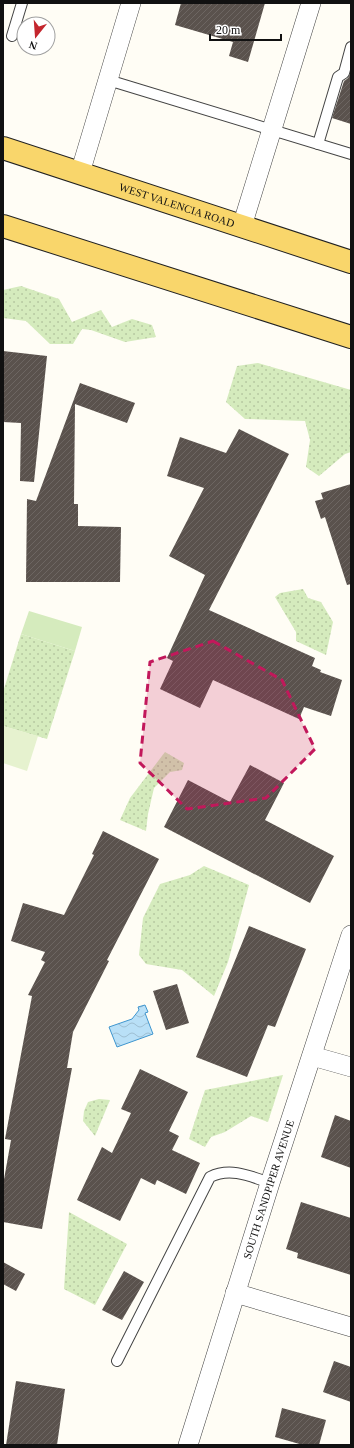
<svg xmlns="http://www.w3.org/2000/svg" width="354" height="1448" font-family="Georgia,serif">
  <defs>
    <pattern id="grass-dots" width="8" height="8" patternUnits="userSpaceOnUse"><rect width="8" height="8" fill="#d5ebbd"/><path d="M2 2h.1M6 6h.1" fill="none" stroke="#b6c8a1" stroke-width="1.8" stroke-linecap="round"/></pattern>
    <pattern id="water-waves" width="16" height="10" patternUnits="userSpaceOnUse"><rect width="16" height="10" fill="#b9e0f7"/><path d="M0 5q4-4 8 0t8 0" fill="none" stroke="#9ebfd3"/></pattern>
    <pattern id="building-hatch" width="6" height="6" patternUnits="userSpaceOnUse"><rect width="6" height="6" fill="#5a524d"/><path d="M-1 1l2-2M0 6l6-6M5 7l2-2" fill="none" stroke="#6d6662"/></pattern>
  </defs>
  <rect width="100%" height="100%" fill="#fffdf5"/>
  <g fill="url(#grass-dots)">
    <path d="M 21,286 L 59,299 L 72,322 L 101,310 L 112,327 L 132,319 L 152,325 L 156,337 L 125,342 L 91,330 L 82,329 L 73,344 L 50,344 L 26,321 L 3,318 L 3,290 Z"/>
    <path d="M 258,363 L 351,390 L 351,452 L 345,454 L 319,476 L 306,467 L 310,440 L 305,421 L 245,419 L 226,402 L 237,366 Z"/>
    <path d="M 303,589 L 308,598 L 321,602 L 333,622 L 326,655 L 296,641 L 296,632 L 275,597 L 280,593 Z"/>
    <path d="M 21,634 L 75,651 L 47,739 L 3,726 L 3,692 Z"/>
    <path d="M 165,752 L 184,763 L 182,770 L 170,772 L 154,788 L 148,814 L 146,831 L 120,820 L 130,798 Z"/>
    <path d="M 204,866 L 249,885 L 228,962 L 214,996 L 182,970 L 146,964 L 139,955 L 143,918 L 160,884 L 190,875 Z"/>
    <path d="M 283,1075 L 268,1122 L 251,1116 L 225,1132 L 211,1137 L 205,1147 L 189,1139 L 205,1090 Z"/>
    <path d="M 99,1099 L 110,1100 L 95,1136 L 83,1121 L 84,1111 L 88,1102 Z"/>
    <path d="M 69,1212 L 127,1244 L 95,1305 L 64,1289 Z"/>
  </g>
  <path fill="#d5ebbd" d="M 29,611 L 82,627 L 75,651 L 21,634 Z"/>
  <path fill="#e6f2cf" d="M 3,726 L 38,736 L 27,771 L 3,763 Z"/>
  <path fill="url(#water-waves)" stroke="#3f96cf" d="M 145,1005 L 148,1012 L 145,1013 L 153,1034 L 117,1047 L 109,1027 L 132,1019 L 139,1010 L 138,1007 Z"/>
  <g fill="url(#building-hatch)">
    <path d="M 181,3 L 265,3 L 248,62 L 229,56 L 233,42 L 175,25 Z"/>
    <path d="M 351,72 L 351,124 L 332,118 L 344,81 L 348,78 Z"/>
    <path d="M 3,351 L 47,356 L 34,482 L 20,481 L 21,423 L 3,422 Z"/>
    <path d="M 80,383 L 135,403 L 127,423 L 75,404 L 74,504 L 78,504 L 78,526 L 121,527 L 120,582 L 26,582 L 27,499 L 36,501 Z"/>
    <path d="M 239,429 L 289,454 L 209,610 L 315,658 L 312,666 L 321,670 L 320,672 L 342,680 L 331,716 L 304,707 L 299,719 L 213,680 L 200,708 L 160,689 L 173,661 L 167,658 L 205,575 L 169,556 L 204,488 L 167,476 L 180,437 L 226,453 Z"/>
    <path d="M 351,484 L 351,584 L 347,585 L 325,517 L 321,519 L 315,501 L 323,499 L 321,493 Z"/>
    <path d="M 250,765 L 284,783 L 265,820 L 334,856 L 310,903 L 164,827 L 188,780 L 230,802 Z"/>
    <path d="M 103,831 L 159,859 L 107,960 L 109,961 L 73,1032 L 67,1068 L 72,1068 L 42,1229 L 3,1222 L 3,1185 L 11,1140 L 5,1139 L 32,996 L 28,995 L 45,962 L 41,960 L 45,952 L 11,941 L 23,903 L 64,915 L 94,855 L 92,854 Z"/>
    <path d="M 249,926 L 306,949 L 275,1027 L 268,1025 L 247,1077 L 196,1057 Z"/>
    <path d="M 177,984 L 189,1023 L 166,1030 L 153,991 Z"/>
    <path d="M 140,1069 L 188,1092 L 169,1131 L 179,1136 L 172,1150 L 200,1163 L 186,1194 L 157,1180 L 155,1185 L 141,1178 L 120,1221 L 77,1200 L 102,1147 L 112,1153 L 131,1113 L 121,1109 Z"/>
    <path d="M 335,1115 L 351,1121 L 351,1168 L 321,1157 Z"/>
    <path d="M 301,1202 L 351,1218 L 351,1275 L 297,1258 L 298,1253 L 286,1249 Z"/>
    <path d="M 3,1262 L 25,1274 L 16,1291 L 3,1284 Z"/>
    <path d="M 124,1271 L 144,1282 L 122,1320 L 102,1310 Z"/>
    <path d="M 334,1361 L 351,1367 L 351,1402 L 323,1392 Z"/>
    <path d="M 16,1381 L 65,1389 L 57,1445 L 6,1445 Z"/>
    <path d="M 282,1408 L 326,1420 L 319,1445 L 303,1445 L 275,1437 Z"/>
  </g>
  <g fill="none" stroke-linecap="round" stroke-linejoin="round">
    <defs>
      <g id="lane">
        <path d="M 12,36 L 22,3"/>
        <path d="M 108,80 L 351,154"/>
        <path d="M 318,144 L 338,77 L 344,73 L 351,47"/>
        <path d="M 117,1361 L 210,1177 C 230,1167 250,1176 270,1183"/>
      </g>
      <g id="street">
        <path d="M 80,173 L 131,3"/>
        <path d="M 242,226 L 311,3"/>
        <path d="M 312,1056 L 351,1067"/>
        <path d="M 235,1293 L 351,1327"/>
        <path id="s1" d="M 188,1445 L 270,1183 L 351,935"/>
      </g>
      <g id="primary">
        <path id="s2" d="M 3,148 L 351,262"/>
        <path d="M 3,226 L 351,337"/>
      </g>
    </defs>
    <use href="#lane" stroke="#444" stroke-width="12"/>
    <use href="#street" stroke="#444" stroke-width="20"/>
    <use href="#primary" stroke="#222" stroke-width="24"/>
    <use href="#lane" stroke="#fff" stroke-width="10"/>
    <use href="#street" stroke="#fff" stroke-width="19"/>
    <use href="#primary" stroke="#f9d66b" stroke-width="22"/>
  </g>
  <path fill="#c2185b" fill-opacity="0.2" stroke="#c2185b" stroke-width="3" stroke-dasharray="8 5" stroke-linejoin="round" d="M 213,641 L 282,680 L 315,749 L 266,798 L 187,809 L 140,763 L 150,662 Z"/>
  <g text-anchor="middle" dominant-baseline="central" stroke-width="4" stroke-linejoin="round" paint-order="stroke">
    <g font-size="11" fill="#111" stroke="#fff">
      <text stroke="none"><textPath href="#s2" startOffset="183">WEST VALENCIA ROAD</textPath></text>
      <text stroke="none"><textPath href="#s1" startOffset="268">SOUTH SANDPIPER AVENUE</textPath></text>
    </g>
  </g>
  <rect width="354" height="1448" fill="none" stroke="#111111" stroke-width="8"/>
  <g transform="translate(36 36) rotate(197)"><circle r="19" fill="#ffffff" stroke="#a0a0a0"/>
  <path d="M0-3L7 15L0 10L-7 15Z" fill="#c4262e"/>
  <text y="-6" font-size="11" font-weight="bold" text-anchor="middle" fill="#111111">N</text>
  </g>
  <path d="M210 34v6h71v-6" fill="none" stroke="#111111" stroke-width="2"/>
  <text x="216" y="34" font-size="12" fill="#111111" stroke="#ffffff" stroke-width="3" paint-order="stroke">20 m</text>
</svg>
